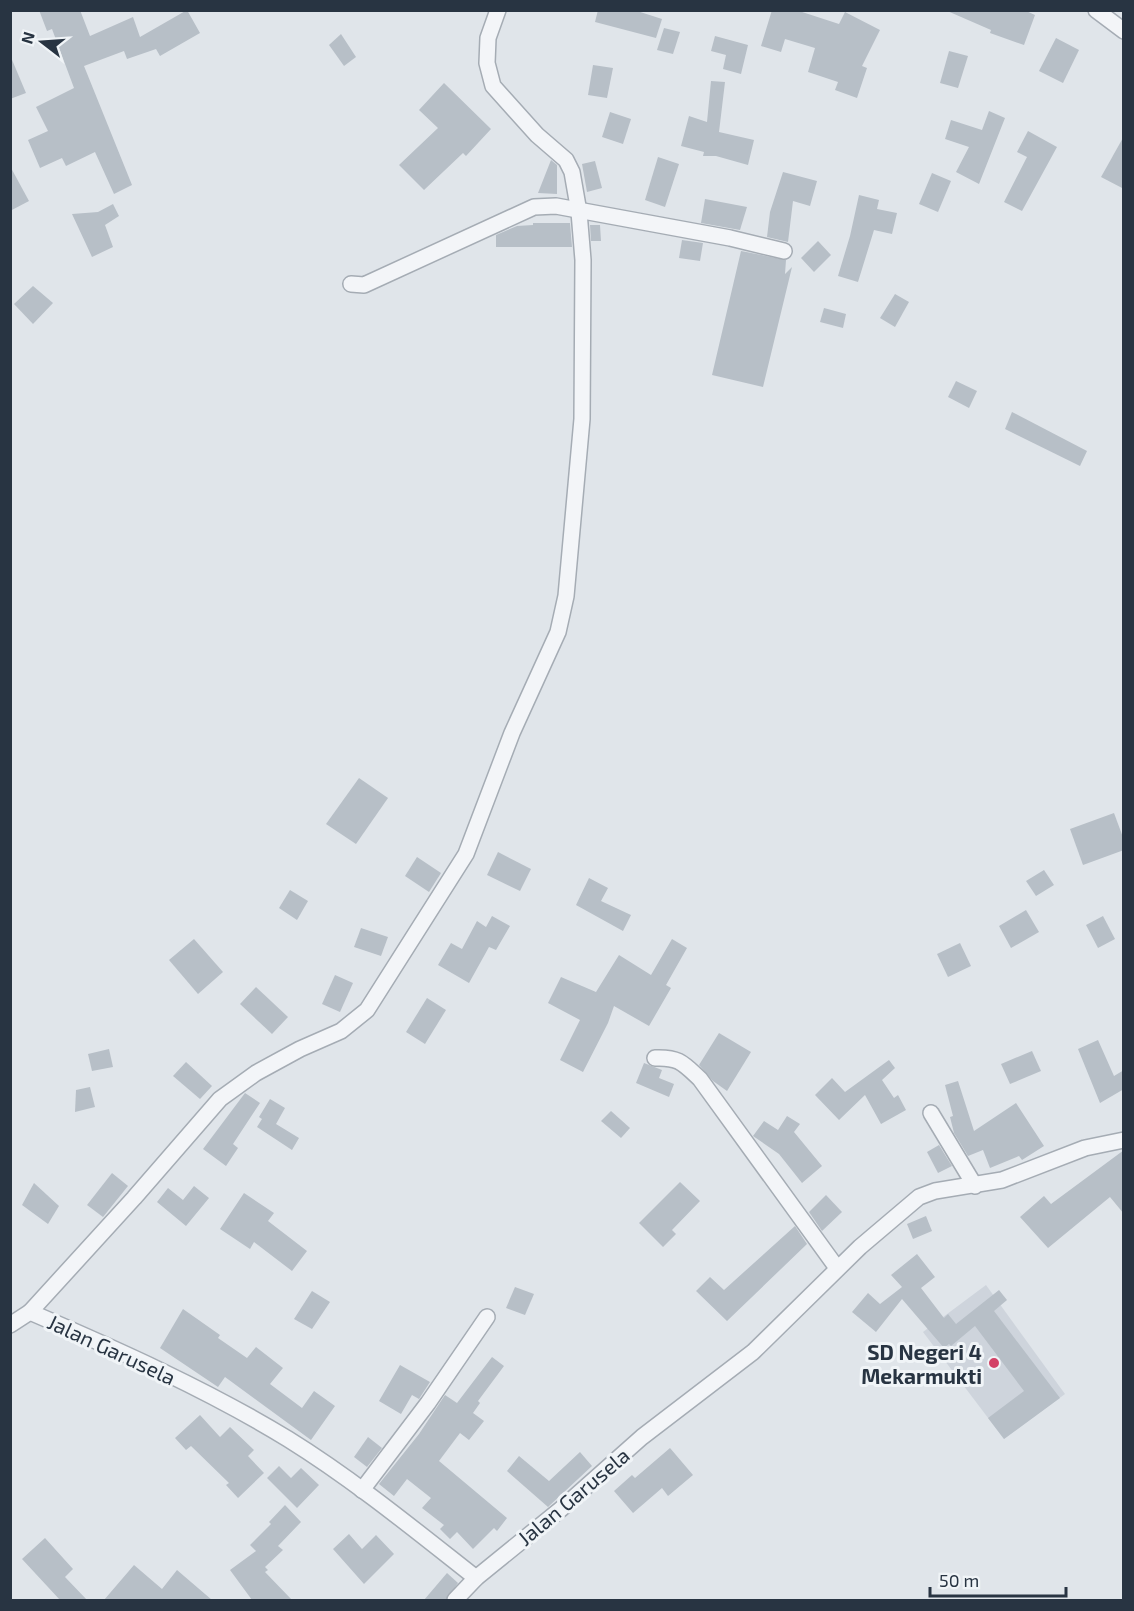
<svg xmlns="http://www.w3.org/2000/svg" width="1134" height="1611" font-family="'Exo 2',sans-serif">
  <rect width="100%" height="100%" fill="#e0e5ea"/>
  <path fill="#ced4dc" d="M 986,1285 L 1065,1394 L 1004,1439 L 923,1332 Z"/>
  <g fill="#b7bfc7">
    <path d="M 39,10 L 80,10 L 90,36 L 133,17 L 140,37 L 187,10 L 200,33 L 160,56 L 156,49 L 127,59 L 124,51 L 84,66 L 132,185 L 114,194 L 95,152 L 66,166 L 62,158 L 40,168 L 28,140 L 48,131 L 36,107 L 74,88 L 52,29 L 47,31 Z"/>
    <path d="M 598,10 L 634,10 L 662,19 L 656,38 L 595,22 Z"/>
    <path d="M 772,10 L 796,10 L 839,24 L 845,12 L 880,30 L 862,66 L 867,68 L 857,98 L 835,90 L 838,82 L 808,72 L 815,48 L 785,39 L 781,52 L 761,46 Z"/>
    <path d="M 945,10 L 1024,10 L 1035,15 L 1024,45 L 990,33 L 991,30 Z"/>
    <path d="M 664,28 L 680,32 L 673,54 L 657,50 Z"/>
    <path d="M 341,34 L 356,57 L 344,66 L 329,45 Z"/>
    <path d="M 715,36 L 748,45 L 741,74 L 723,69 L 726,55 L 711,51 Z"/>
    <path d="M 1056,38 L 1079,50 L 1063,83 L 1039,71 Z"/>
    <path d="M 949,51 L 968,56 L 958,88 L 940,83 Z"/>
    <path d="M 10,55 L 26,93 L 10,99 Z"/>
    <path d="M 593,65 L 613,68 L 607,98 L 588,95 Z"/>
    <path d="M 711,81 L 725,82 L 719,132 L 754,140 L 748,165 L 716,156 L 703,156 L 704,152 L 681,146 L 689,116 L 707,122 Z"/>
    <path d="M 444,83 L 491,129 L 466,156 L 463,153 L 424,190 L 399,165 L 438,128 L 419,110 Z"/>
    <path d="M 989,111 L 1005,118 L 979,184 L 956,172 L 969,147 L 945,139 L 951,120 L 982,130 Z"/>
    <path d="M 610,112 L 631,119 L 623,144 L 602,137 Z"/>
    <path d="M 1028,131 L 1057,147 L 1022,211 L 1004,202 L 1027,157 L 1017,152 Z"/>
    <path d="M 1124,136 L 1124,189 L 1101,177 Z"/>
    <path d="M 658,157 L 679,164 L 665,207 L 645,200 Z"/>
    <path d="M 551,160 L 557,165 L 557,194 L 538,193 Z"/>
    <path d="M 595,161 L 602,188 L 587,192 L 582,164 Z"/>
    <path d="M 10,166 L 29,201 L 10,211 Z"/>
    <path d="M 783,172 L 817,181 L 810,206 L 793,201 L 788,242 L 767,237 L 770,212 Z"/>
    <path d="M 932,173 L 951,181 L 938,212 L 919,204 Z"/>
    <path d="M 859,195 L 879,200 L 877,209 L 897,213 L 892,234 L 874,230 L 858,282 L 838,276 L 850,236 Z"/>
    <path d="M 705,199 L 747,207 L 740,230 L 701,223 Z"/>
    <path d="M 113,204 L 119,216 L 105,225 L 113,247 L 92,257 L 72,214 L 98,212 Z"/>
    <path d="M 533,223 L 570,223 L 572,247 L 496,247 L 496,235 L 517,226 L 533,225 Z"/>
    <path d="M 590,225 L 600,225 L 601,241 L 591,241 Z"/>
    <path d="M 682,240 L 703,243 L 700,261 L 679,258 Z"/>
    <path d="M 818,241 L 831,255 L 814,272 L 801,258 Z"/>
    <path d="M 741,251 L 786,260 L 785,274 L 792,267 L 763,387 L 712,375 Z"/>
    <path d="M 33,286 L 53,303 L 33,324 L 14,304 Z"/>
    <path d="M 895,294 L 909,302 L 895,327 L 880,318 Z"/>
    <path d="M 824,308 L 846,314 L 843,328 L 820,322 Z"/>
    <path d="M 956,381 L 977,391 L 969,408 L 948,397 Z"/>
    <path d="M 1012,412 L 1087,451 L 1080,466 L 1005,429 Z"/>
    <path d="M 359,778 L 388,798 L 356,844 L 326,824 Z"/>
    <path d="M 1114,813 L 1124,840 L 1124,850 L 1083,865 L 1070,829 Z"/>
    <path d="M 498,852 L 531,869 L 520,891 L 487,875 Z"/>
    <path d="M 417,857 L 441,873 L 429,892 L 405,876 Z"/>
    <path d="M 1044,870 L 1054,885 L 1036,896 L 1026,881 Z"/>
    <path d="M 589,878 L 608,888 L 601,901 L 631,915 L 623,931 L 576,905 Z"/>
    <path d="M 290,890 L 308,901 L 297,920 L 279,908 Z"/>
    <path d="M 1026,910 L 1039,932 L 1011,948 L 999,926 Z"/>
    <path d="M 492,916 L 510,926 L 496,950 L 489,947 L 469,983 L 438,965 L 451,943 L 462,949 L 477,921 L 486,927 Z"/>
    <path d="M 1103,916 L 1115,939 L 1098,948 L 1086,925 Z"/>
    <path d="M 361,928 L 388,937 L 381,956 L 354,947 Z"/>
    <path d="M 194,939 L 223,972 L 198,994 L 169,960 Z"/>
    <path d="M 672,939 L 687,948 L 666,985 L 671,988 L 649,1026 L 614,1006 L 608,1023 L 583,1072 L 560,1060 L 580,1020 L 548,1003 L 561,977 L 596,992 L 619,955 L 651,975 Z"/>
    <path d="M 960,943 L 971,966 L 948,977 L 937,954 Z"/>
    <path d="M 335,975 L 353,983 L 340,1012 L 322,1004 Z"/>
    <path d="M 256,987 L 288,1017 L 272,1034 L 240,1004 Z"/>
    <path d="M 427,998 L 446,1010 L 425,1044 L 406,1032 Z"/>
    <path d="M 719,1033 L 751,1052 L 727,1091 L 713,1081 L 699,1065 Z"/>
    <path d="M 1098,1040 L 1114,1076 L 1124,1070 L 1124,1089 L 1100,1103 L 1078,1049 Z"/>
    <path d="M 109,1049 L 113,1067 L 92,1071 L 88,1054 Z"/>
    <path d="M 1032,1051 L 1041,1071 L 1010,1084 L 1001,1064 Z"/>
    <path d="M 889,1060 L 895,1068 L 882,1080 L 894,1098 L 898,1095 L 906,1110 L 881,1124 L 865,1095 L 839,1120 L 815,1095 L 832,1078 L 845,1092 Z"/>
    <path d="M 186,1062 L 212,1086 L 200,1099 L 173,1076 Z"/>
    <path d="M 644,1063 L 662,1070 L 659,1078 L 674,1084 L 669,1097 L 636,1083 Z"/>
    <path d="M 958,1081 L 974,1131 L 1016,1103 L 1044,1146 L 1022,1160 L 1019,1156 L 990,1168 L 983,1150 L 968,1156 L 954,1133 L 950,1117 L 953,1116 L 945,1085 Z"/>
    <path d="M 90,1087 L 95,1107 L 75,1112 L 76,1090 Z"/>
    <path d="M 245,1093 L 260,1103 L 233,1144 L 238,1148 L 226,1166 L 203,1149 Z"/>
    <path d="M 270,1099 L 285,1108 L 276,1124 L 299,1138 L 292,1150 L 257,1127 L 262,1119 L 259,1117 Z"/>
    <path d="M 611,1111 L 630,1128 L 621,1138 L 601,1121 Z"/>
    <path d="M 787,1116 L 800,1124 L 794,1132 L 822,1166 L 802,1183 L 779,1154 L 753,1136 L 764,1121 L 778,1130 Z"/>
    <path d="M 939,1145 L 952,1166 L 938,1173 L 927,1152 Z"/>
    <path d="M 1124,1150 L 1124,1214 L 1110,1197 L 1048,1248 L 1020,1217 L 1044,1196 L 1051,1204 Z"/>
    <path d="M 112,1173 L 128,1186 L 103,1217 L 87,1205 Z"/>
    <path d="M 680,1182 L 700,1201 L 672,1230 L 676,1234 L 663,1247 L 639,1223 Z"/>
    <path d="M 34,1183 L 59,1206 L 48,1224 L 22,1205 Z"/>
    <path d="M 194,1186 L 209,1198 L 186,1226 L 157,1202 L 168,1188 L 183,1200 Z"/>
    <path d="M 244,1193 L 274,1213 L 268,1221 L 307,1251 L 292,1271 L 254,1242 L 250,1249 L 220,1229 Z"/>
    <path d="M 826,1195 L 842,1212 L 822,1231 L 809,1212 Z"/>
    <path d="M 926,1216 L 932,1231 L 913,1239 L 907,1224 Z"/>
    <path d="M 795,1226 L 807,1244 L 727,1321 L 696,1291 L 710,1277 L 724,1290 Z"/>
    <path d="M 917,1254 L 935,1277 L 921,1288 L 944,1318 L 948,1314 L 956,1324 L 999,1290 L 1007,1300 L 994,1311 L 1060,1398 L 1004,1439 L 988,1418 L 1024,1391 L 975,1326 L 951,1346 L 949,1344 L 944,1348 L 902,1299 L 876,1332 L 852,1312 L 868,1293 L 880,1304 L 902,1287 L 891,1275 Z"/>
    <path d="M 515,1287 L 534,1294 L 525,1315 L 506,1308 Z"/>
    <path d="M 312,1291 L 330,1302 L 312,1329 L 294,1319 Z"/>
    <path d="M 183,1309 L 220,1335 L 218,1338 L 247,1358 L 256,1347 L 283,1368 L 270,1384 L 302,1408 L 314,1391 L 335,1406 L 311,1440 L 225,1377 L 218,1387 L 160,1348 Z"/>
    <path d="M 492,1357 L 504,1366 L 478,1401 L 480,1403 L 473,1413 L 484,1421 L 469,1440 L 460,1433 L 439,1461 L 507,1518 L 497,1531 L 494,1528 L 473,1549 L 457,1532 L 450,1539 L 440,1529 L 444,1525 L 422,1508 L 431,1498 L 407,1479 L 394,1496 L 379,1484 L 419,1434 L 445,1395 L 457,1403 Z"/>
    <path d="M 400,1365 L 430,1382 L 419,1399 L 412,1395 L 401,1414 L 379,1401 Z"/>
    <path d="M 200,1415 L 220,1437 L 230,1427 L 254,1450 L 248,1456 L 264,1473 L 238,1498 L 226,1485 L 229,1483 L 191,1446 L 186,1450 L 175,1438 Z"/>
    <path d="M 368,1437 L 382,1448 L 367,1467 L 354,1457 Z"/>
    <path d="M 670,1448 L 693,1475 L 668,1496 L 662,1488 L 633,1513 L 614,1491 L 632,1475 L 635,1478 Z"/>
    <path d="M 580,1452 L 592,1466 L 548,1507 L 507,1471 L 519,1456 L 549,1481 Z"/>
    <path d="M 279,1466 L 291,1478 L 301,1468 L 319,1485 L 297,1508 L 267,1478 Z"/>
    <path d="M 285,1505 L 301,1522 L 278,1546 L 283,1550 L 265,1567 L 268,1570 L 265,1572 L 292,1600 L 252,1600 L 230,1570 L 256,1551 L 250,1545 L 271,1524 L 269,1522 Z"/>
    <path d="M 349,1534 L 362,1549 L 376,1535 L 394,1554 L 364,1584 L 333,1549 Z"/>
    <path d="M 45,1538 L 73,1569 L 65,1577 L 87,1600 L 60,1600 L 22,1559 Z"/>
    <path d="M 134,1565 L 162,1589 L 177,1570 L 212,1600 L 104,1600 Z"/>
    <path d="M 447,1573 L 458,1583 L 446,1600 L 424,1600 Z"/>
  </g>
  <g fill="none" stroke-linecap="round" stroke-linejoin="round">
    <defs>
      <g id="minor">
        <path d="M 1096,10 L 1124,31"/>
        <path d="M 351,284 L 364,285 L 534,207 L 556,206 L 730,238 L 784,251"/>
        <path d="M 655,1058 C 679,1057 683,1063 700,1079 L 837,1268"/>
        <path d="M 931,1113 L 975,1186"/>
        <path d="M 30,1312 L 134,1198 L 220,1099 L 256,1073 L 300,1049 L 341,1031 L 367,1010 L 466,854 L 512,733 L 558,632 L 566,596 L 582,419 L 583,260 L 579,212 L 572,172 L 566,160 L 537,135 L 493,86 L 487,63 L 488,38 L 498,10"/>
        <path d="M 10,1325 L 30,1312 C 118,1350 206,1389 288,1439 C 354,1480 415,1530 476,1578"/>
        <path d="M 362,1490 L 428,1403 L 487,1317"/>
        <path d="M 455,1600 L 476,1578 L 561,1509 L 642,1437 L 753,1352 L 860,1247 L 919,1197 L 935,1191 L 1002,1180 L 1085,1148 L 1124,1140"/>
      </g>
    </defs>
    <use href="#minor" stroke="#a5acb4" stroke-width="18"/>
    <use href="#minor" stroke="#f3f5f8" stroke-width="15"/>
  </g>
  <circle fill="#d34166" stroke="#f0f4f7" stroke-width="2" cx="994" cy="1363" r="6"/>
  <g text-anchor="middle" dominant-baseline="central" stroke-width="6" stroke-linejoin="round" paint-order="stroke">
    <g font-size="21" fill="#283442" stroke="#f0f4f7">
      <text transform="translate(112 1349) rotate(25)">Jalan Garusela</text>
      <text transform="translate(573 1496) rotate(-40)">Jalan Garusela</text>
    </g>
    <g font-size="21" font-weight="bold" fill="#283442" stroke="#f0f4f7" text-anchor="end">
      <text x="982" y="1351">SD Negeri 4<tspan x="982" dy="24">Mekarmukti</tspan></text>
    </g>
  </g>
  <rect width="1134" height="1611" fill="none" stroke="#283442" stroke-width="24"/>
  <g transform="translate(42 42) rotate(287)" stroke="#f0f4f7" stroke-width="4.5" paint-order="stroke">
  <path d="M0-4.5L10 22L0 15L-10 22Z" fill="#283442"/>
  <text y="-9" font-size="16" font-weight="bold" text-anchor="middle" fill="#283442">N</text>
  </g>
  <path d="M930 1587v9h136v-9" fill="none" stroke="#283442" stroke-width="3"/>
  <text x="939" y="1587" font-size="18" fill="#283442" stroke="#f0f4f7" stroke-width="4.5" paint-order="stroke">50 m</text>
</svg>
